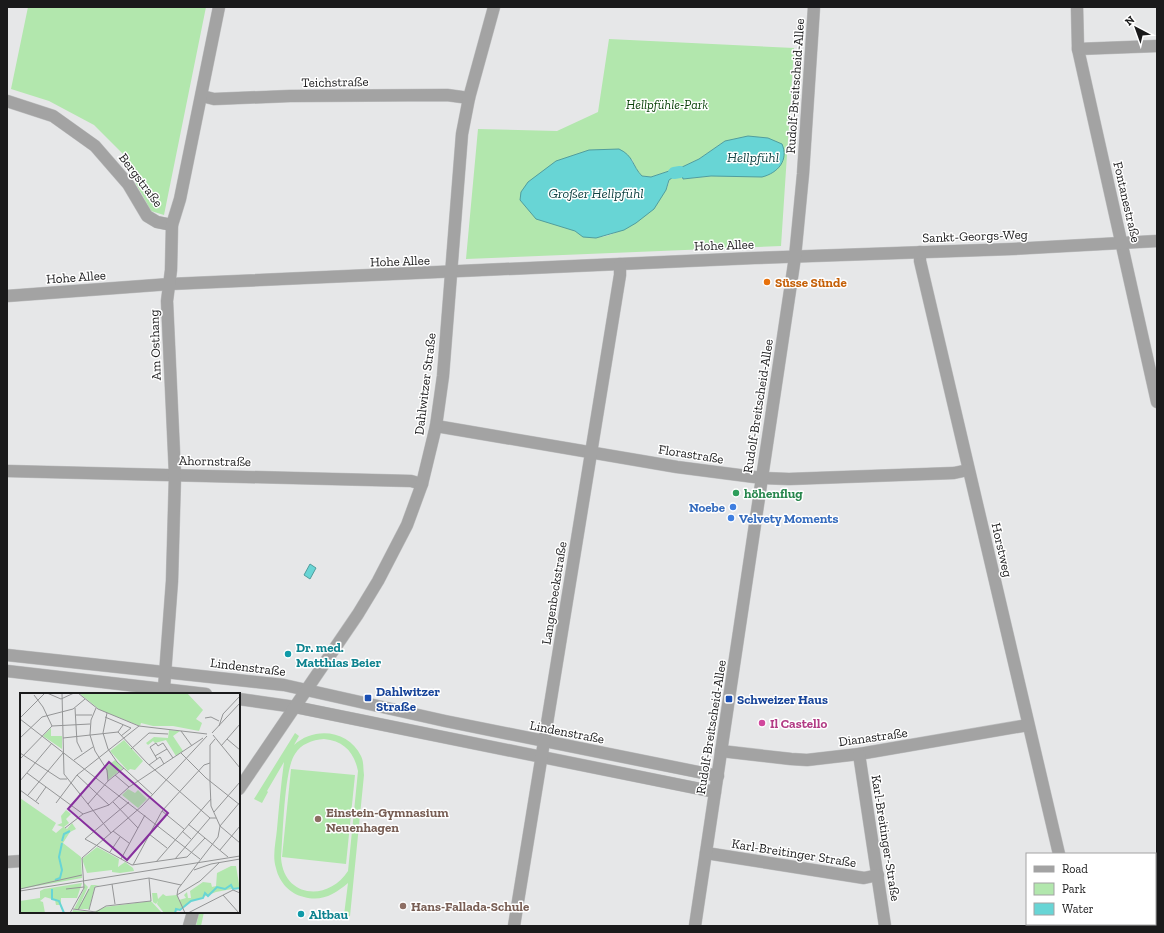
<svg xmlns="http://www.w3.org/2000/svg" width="1164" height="933" font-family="'Zilla Slab',serif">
  <rect width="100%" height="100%" fill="#e6e7e8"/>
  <g fill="#b2e7ad" fill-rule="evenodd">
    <path d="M 28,7 L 206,7 L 164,215 L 151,211 L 125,164 L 126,157 L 94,125 L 49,101 L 11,89 Z"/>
    <path d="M 609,39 L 794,48 L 781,246 L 466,259 L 478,129 L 557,131 L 598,112 ZM 725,141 L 731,176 L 711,176 L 683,179 L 680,168 L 699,159 ZM 632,159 L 637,171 L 642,176 L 651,177 L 672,170 C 670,176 669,186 665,191 C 649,216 604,252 575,231 L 528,182 L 541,174 Z"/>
    <path d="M 295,733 L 299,736 L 294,745 C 314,726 349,730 361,756 C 364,762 363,768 364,775 L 350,916 L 344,915 L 348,883 C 335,894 322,902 304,897 C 290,894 279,882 276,868 C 272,856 276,841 277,829 C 279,806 281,784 284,762 L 267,791 L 268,792 L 262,803 L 254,799 ZM 324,739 C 344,741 354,752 358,771 L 348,871 C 328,902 284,898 281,858 C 283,837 284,769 295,754 C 301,744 312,740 324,739 Z"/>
    <path d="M 291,769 L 355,775 L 346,864 L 282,857 Z"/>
    <path d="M 199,912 L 204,912 L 201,926 L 196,926 Z"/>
  </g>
  <g fill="#68d5d5" stroke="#519d9d">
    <path d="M 748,136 L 768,138 L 782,144 C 789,160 778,173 762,177 L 711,176 L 683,179 L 680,168 L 699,159 L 725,141 Z"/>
    <path d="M 619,149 C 634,156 632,166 642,176 L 651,177 L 672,170 L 675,176 L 669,180 L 666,190 L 654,209 L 636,223 L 624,230 L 596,238 L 583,237 L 575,231 L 536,219 L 520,200 L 521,192 L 528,182 L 556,161 L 589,150 Z"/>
    <path d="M 310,564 L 316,568 L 310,579 L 304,575 Z"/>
  </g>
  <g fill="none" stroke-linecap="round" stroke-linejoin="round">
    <path stroke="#68d5d5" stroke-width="12" d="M 674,173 L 680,172"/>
    <defs>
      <g id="minor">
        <path d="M 1077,7 L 1078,49 L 1157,402"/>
        <path d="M 1078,49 L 1157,46"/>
        <path d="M 202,96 L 214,99 L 290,96 L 447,95 L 469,98"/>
        <path d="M 7,101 L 53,116 L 95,146 L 128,184 L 147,216 L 157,222 L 172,225"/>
        <path d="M 920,252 L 920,261 L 1059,854"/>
        <path d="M 7,296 L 170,284 L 754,258 L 1012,249 L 1157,241"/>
        <path d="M 436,426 L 677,467 L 762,478 L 789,479 L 954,473 L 968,470"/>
        <path d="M 7,471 L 411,481 L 422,484"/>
        <path d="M 7,655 L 284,685 L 445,721 L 718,776"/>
        <path d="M 7,671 L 206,694"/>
        <path d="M 164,688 L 172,581 L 175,475 L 167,301 L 171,270 L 172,225 L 180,199 L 219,7"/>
        <path d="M 239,699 L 295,707 L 715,792"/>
        <path d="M 721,751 L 791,759 L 807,760 L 859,754 L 1028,725"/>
        <path d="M 859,754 L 885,926"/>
        <path d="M 239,789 L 358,614 L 378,581 L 407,525 L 422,484 L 436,426 L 443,376 L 462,134 L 469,98 L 494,7"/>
        <path d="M 706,853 L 864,878 L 878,875"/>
        <path d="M 7,862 L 21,861"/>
        <path d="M 1074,924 L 1075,926"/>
        <path d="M 189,926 L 193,912"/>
        <path d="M 514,926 L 620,275 L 620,264"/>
        <path d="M 695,926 L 795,257 L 803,174 L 814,7"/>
      </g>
    </defs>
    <use href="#minor" stroke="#c1c2c3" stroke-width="13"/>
    <use href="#minor" stroke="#a3a3a3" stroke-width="12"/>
  </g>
  <circle fill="#e8710a" stroke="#fff" stroke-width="1.5" cx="767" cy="282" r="4"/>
  <circle fill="#2e9e5b" stroke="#fff" stroke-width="1.5" cx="736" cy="493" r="4"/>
  <g fill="#3f7fe0" stroke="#fff" stroke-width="1.5">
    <circle cx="733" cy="507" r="4"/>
    <circle cx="731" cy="518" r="4"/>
  </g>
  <g fill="#0f9aa8" stroke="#fff" stroke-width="1.5">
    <circle cx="288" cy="654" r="4"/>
    <circle cx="301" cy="914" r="4"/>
  </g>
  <g fill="#1a4fb4" stroke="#fff" stroke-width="1.5">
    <rect x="364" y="694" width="8" height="8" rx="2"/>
    <rect x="725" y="695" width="8" height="8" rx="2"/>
  </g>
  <circle fill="#d1479c" stroke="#fff" stroke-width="1.5" cx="762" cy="723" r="4"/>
  <g fill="#8d6e63" stroke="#fff" stroke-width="1.5">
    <circle cx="318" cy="819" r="4"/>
    <circle cx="403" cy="906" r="4"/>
  </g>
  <g text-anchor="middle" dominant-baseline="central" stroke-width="3" stroke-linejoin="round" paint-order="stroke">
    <g font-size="13" fill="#1a1a1b" stroke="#fff">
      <text transform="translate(335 82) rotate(-1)">Teichstraße</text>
      <text transform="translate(795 86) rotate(-86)">Rudolf-Breitscheid-Allee</text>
      <text transform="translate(141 180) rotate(53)">Bergstraße</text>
      <text transform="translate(1127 202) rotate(77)">Fontanestraße</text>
      <text transform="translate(975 236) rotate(-2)">Sankt-Georgs-Weg</text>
      <text transform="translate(724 245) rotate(-2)">Hohe Allee</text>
      <text transform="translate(400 261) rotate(-2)">Hohe Allee</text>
      <text transform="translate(76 277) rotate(-4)">Hohe Allee</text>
      <text transform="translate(155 345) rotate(-92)">Am Osthang</text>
      <text transform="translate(425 384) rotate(-83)">Dahlwitzer Straße</text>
      <text transform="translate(758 406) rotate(-81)">Rudolf-Breitscheid-Allee</text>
      <text transform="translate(691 454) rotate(9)">Florastraße</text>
      <text transform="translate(215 461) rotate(1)">Ahornstraße</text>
      <text transform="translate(1002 550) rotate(77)">Horstweg</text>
      <text transform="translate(554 593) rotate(-81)">Langenbeckstraße</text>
      <text transform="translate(248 667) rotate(7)">Lindenstraße</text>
      <text transform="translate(711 727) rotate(-81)">Rudolf-Breitscheid-Allee</text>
      <text transform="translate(567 732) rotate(11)">Lindenstraße</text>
      <text transform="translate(873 737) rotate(-8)">Dianastraße</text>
      <text transform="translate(886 838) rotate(81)">Karl-Breitinger-Straße</text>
      <text transform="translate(794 853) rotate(9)">Karl-Breitinger Straße</text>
    </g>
    <g font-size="13" font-style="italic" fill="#053f04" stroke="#fff">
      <text x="667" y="104">Hellpfühle-Park</text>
    </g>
    <g font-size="13" font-weight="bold" fill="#c56008" stroke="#fff" text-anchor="start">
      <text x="775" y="282">Süsse Sünde</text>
    </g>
    <g font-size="13" font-weight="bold" fill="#27864d" stroke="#fff" text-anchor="start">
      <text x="744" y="493">höhenflug</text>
    </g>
    <g font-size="13" font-weight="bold" fill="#366cbe" stroke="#fff" text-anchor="end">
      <text x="725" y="507">Noebe</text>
      <text x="739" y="518" text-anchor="start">Velvety Moments</text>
    </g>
    <g font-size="13" font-weight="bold" fill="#0d838f" stroke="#fff" text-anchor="start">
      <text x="296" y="647">Dr. med.<tspan x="296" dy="15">Matthias Beier</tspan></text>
      <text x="309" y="914">Altbau</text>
    </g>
    <g font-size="13" font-weight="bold" fill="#164399" stroke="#fff" text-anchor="start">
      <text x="376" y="691">Dahlwitzer<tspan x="376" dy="15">Straße</tspan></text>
      <text x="737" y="699">Schweizer Haus</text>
    </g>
    <g font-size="13" font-weight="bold" fill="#b23c85" stroke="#fff" text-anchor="start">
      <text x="770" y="723">Il Castello</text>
    </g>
    <g font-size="13" font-weight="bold" fill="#785e54" stroke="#fff" text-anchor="start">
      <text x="326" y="812">Einstein-Gymnasium<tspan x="326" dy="15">Neuenhagen</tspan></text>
      <text x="411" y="906">Hans-Fallada-Schule</text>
    </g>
    <g font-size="14" font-style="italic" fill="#124444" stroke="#fff">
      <text x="753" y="157">Hellpfühl</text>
      <text x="596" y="193">Großer Hellpfühl</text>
    </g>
  </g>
  <g transform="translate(20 693)">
    <rect width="220" height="220" fill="#e6e7e8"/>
    <path d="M 59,0 L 167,0 L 183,17 L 176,26 L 182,30 L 179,38 L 153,33 L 133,33 L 121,30 L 120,33 L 80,17 ZM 31,35 L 31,43 L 42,43 L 42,56 L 23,43 ZM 149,37 L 160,38 L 153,43 L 163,58 L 156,63 L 146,47 L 135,50 L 133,48 L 128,52 L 126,50 L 134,44 L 148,45 ZM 104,47 L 123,68 L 115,77 L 110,76 L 108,78 L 90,58 ZM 95,67 L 103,75 L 88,87 L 86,74 ZM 108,96 L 115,100 L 118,97 L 127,106 L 118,115 L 102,102 ZM 0,105 L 36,130 L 32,137 L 36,140 L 43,134 L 37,132 L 42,130 L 41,123 L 46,117 L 51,121 L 46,126 L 49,130 L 44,134 L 47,136 L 52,130 L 56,136 L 50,139 L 43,150 L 61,164 L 62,185 L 0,196 ZM 77,154 L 99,166 L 98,174 L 105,169 L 113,175 L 114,178 L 100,180 L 92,179 L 92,177 L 67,180 L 62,166 ZM 211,173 L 216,173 L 220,197 L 217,195 L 196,199 L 170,209 L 154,220 L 144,220 L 137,211 L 138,208 L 136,211 L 133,209 L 132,200 L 137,200 L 138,206 L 143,201 L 146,203 L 157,202 L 159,207 L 166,205 L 164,202 L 167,199 L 168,205 L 171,205 L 170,198 L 183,189 L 191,190 L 192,194 L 196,193 L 197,180 ZM 62,190 L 57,205 L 41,205 L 41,212 L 36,212 L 35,207 L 25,204 L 20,208 L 23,209 L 25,220 L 0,220 L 0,208 L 20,205 L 20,198 L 24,196 ZM 64,190 L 68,194 L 59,214 L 71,192 L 80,192 L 75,193 L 69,216 L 54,216 L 64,196 ZM 131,208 L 142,220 L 52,220 L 53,217 L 73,219 L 85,214 Z" fill="#b2e7ad"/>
    <path fill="none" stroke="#68d5d5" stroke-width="2" d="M 42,148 L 44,141 L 50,138M 35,187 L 40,185 L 42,177 L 39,164 L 42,150M 32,196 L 32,206 L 39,208 L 44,220M 155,220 L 156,216 L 160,217 L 171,208 L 183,205 L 185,200 L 188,203 L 197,194 L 205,196 L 211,192 L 213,196 L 220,195"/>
    <path fill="none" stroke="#949596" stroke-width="1" d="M 27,0 L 41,6 L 54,0M 42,0 L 44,81 L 91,140M 58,0 L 78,16 L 119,33 L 187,41M 14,2 L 23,14 L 32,33M 55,15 L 57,49 L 62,59M 76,15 L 71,27 L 70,42 L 75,58 L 87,77 L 88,88M 87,20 L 83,40 L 88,56 L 97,69 L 133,102M 56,22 L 72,22M 85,24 L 111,35 L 101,43M 0,25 L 25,0M 185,25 L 191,24 L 199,28M 0,26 L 180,166M 199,33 L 203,21 L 220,3M 161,38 L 172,53M 98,39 L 127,70 L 190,125 L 196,125M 192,40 L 220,10M 193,42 L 220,75M 0,45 L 22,24 L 53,16 L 65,6M 43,45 L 98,39 L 103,32M 195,46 L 190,52 L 190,89 L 191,113 L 200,133M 207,46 L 220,57M 201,53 L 220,31M 111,56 L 129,40 L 148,41M 0,60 L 40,86 L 47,86M 161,60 L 186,85 L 220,112M 135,63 L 147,56M 0,66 L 32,33 L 70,31M 137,66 L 130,54 L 136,50 L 138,53 L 143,50 L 153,65M 54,67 L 73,54M 129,72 L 140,64 L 144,71M 7,80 L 63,121M 57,82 L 89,112M 95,82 L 109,94M 0,88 L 32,50M 0,97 L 19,111M 8,102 L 43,60M 16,108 L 26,94M 93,109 L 118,135M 109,109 L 65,146 L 112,172 L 167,164 L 185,145M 36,110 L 57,82 L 119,33M 68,111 L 88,88 L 104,75M 142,118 L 164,136M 194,119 L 220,89M 168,131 L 208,164M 200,133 L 220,109M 200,133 L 220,150M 45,135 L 63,121 L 89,112 L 109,94 L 183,45M 93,138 L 109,150M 162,138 L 171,146M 129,141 L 147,155M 200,157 L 220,133M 90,159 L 100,144M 101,166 L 125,122M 155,166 L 190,125M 136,169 L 191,106M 113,172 L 142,118 L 184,72 L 190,70M 174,177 L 191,171 L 220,166M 92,191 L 95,211M 0,196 L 62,182M 46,196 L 64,194M 0,198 L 220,163M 157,202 L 180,188 L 199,170M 203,202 L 219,220M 53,216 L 76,219 L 86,213 L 131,208 L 129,185M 58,217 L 69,196M 69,217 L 75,194 L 129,185 L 161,192M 50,220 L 64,195 L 62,165 L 122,113 L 187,43M 165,220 L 157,202 L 158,196 L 198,144 L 200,133M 168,220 L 213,197 L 220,200"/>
    <path fill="#862f9d" fill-opacity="0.15" stroke="#862f9d" stroke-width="2" d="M 89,69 L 148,120 L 107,167 L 48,116 Z"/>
    <rect width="220" height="220" fill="none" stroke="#1a1a1b" stroke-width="2"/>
  </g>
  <rect width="1164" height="933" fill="none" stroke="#1a1a1b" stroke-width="16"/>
  <rect x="1026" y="853" width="130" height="72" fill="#ffffff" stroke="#a3a3a4"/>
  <rect x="1034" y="866" width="20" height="6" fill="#a3a3a3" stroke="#a3a3a4"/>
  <text x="1062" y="873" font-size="12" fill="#1a1a1b">Road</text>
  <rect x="1034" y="883" width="20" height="12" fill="#b2e7ad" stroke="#a3a3a4"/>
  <text x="1062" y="893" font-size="12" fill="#1a1a1b">Park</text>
  <rect x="1034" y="903" width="20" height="12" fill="#68d5d5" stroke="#a3a3a4"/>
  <text x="1062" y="913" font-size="12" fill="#1a1a1b">Water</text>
  <g transform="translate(1136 28) rotate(319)" stroke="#ffffff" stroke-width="3" paint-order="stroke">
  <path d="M0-3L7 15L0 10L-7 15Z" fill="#1a1a1b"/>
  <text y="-6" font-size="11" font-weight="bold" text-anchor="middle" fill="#1a1a1b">N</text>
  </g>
</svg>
